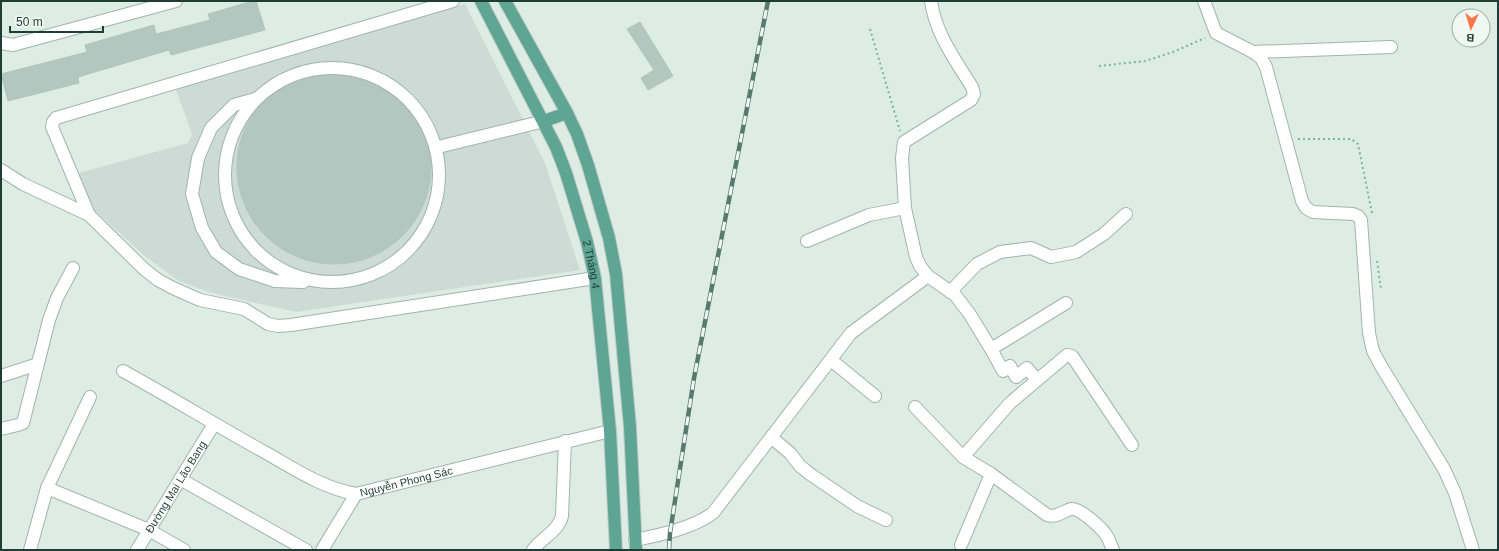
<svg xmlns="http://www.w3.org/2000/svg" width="1499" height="551" font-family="Helvetica,sans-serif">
  <rect width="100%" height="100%" fill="#deece6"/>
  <path fill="#ccdbd5" d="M 465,4 L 545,163 L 580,270 L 296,312 L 208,292 L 179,281 L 147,258 L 92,208 L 79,173 L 188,143 L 192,134 L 175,87 Z"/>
  <g fill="#b3c6bf" stroke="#b0c6bd">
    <path d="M 253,1 L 256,1 L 265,30 L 171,55 L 169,50 L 78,77 L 79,83 L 8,101 L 1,74 L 87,52 L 85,45 L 154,25 L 156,34 L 210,20 L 208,14 Z"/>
    <path d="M 640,22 L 673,76 L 648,90 L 641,78 L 654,70 L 627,29 Z"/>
    <circle cx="334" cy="167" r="97"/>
  </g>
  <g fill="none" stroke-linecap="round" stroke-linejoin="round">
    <defs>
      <g id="minor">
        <path d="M 1204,1 L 1216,33 L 1253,52 L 1261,58 L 1266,67 L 1302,201 L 1306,208 L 1313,212 L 1353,214 L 1358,216 L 1361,220 L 1369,333 L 1373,351 L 1381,366 L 1444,469 L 1455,493 L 1473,550"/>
        <path d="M 1,43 L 13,45 L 176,1"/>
        <path d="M 1253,52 L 1391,47"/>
        <circle cx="332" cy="175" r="107"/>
        <path d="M 255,99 L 234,105 L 211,128 L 198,158 L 192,194 L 202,228 L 216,252 L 239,269 L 275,281 L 303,282"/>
        <path d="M 438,147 L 544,121"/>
        <path d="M 1,170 L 23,184 L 89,215 L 144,269 L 158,280 L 173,288 L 200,300 L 244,309 L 268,324 L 278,326 L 291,325 L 595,278"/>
        <path d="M 89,215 L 52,127 L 53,122 L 56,118 L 453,1"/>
        <path d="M 807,241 L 869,215 L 905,208"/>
        <path d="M 928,276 L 920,266 L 916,257 L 905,208 L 902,158 L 904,142 L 971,100 L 974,94 L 972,87 C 956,61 935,33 931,1"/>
        <path d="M 950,292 L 977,264 L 1000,252 L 1031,248 L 1051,257 L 1076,252 L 1104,234 L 1126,214"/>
        <path d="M 991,349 L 1003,371 L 1010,366 L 1016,377 L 1027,368 L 1037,380"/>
        <path d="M 831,360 L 875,396"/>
        <path id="s1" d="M 123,371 C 172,398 219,427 268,454 C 296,470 323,488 356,494 L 610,431"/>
        <path d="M 1,376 L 38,364"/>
        <path d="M 915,407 L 963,457 L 991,474 L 1047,515 C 1058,518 1062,511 1071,509 C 1081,508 1104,530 1108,538 C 1110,542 1111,546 1113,550"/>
        <path d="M 1,429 L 18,425 L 23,423 L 49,320 L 57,298 L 73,268"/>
        <path d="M 772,438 L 790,453 L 800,466 L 810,474 L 857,506 L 886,520"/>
        <path d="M 963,457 L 1010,403 L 1067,355 L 1072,356 L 1132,445"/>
        <path d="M 180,479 L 306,550"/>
        <path d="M 47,488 L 90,397"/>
        <path d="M 635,540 C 660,535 693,528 713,513 L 851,333 L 928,276 L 955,295 L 969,313 L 991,349 L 1066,303"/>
        <path d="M 961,545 L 991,474"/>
        <path d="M 30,550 L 47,488 L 149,530 L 184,550"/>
        <path id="s2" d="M 137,550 L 214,424"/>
        <path d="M 322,550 L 356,494"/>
        <path d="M 533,550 C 542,537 558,532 562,516 L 565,441"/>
      </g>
      <g id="major">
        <path id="s3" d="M 481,1 L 556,147 L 566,173 L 587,242 L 595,278 L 610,431 L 616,550"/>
        <path d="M 505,1 L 567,113 L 577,134 L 588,165 L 609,238 L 616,274 L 630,427 L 636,550"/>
        <path d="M 544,121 L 567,113"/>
      </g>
    </defs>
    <use href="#minor" stroke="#a1b4ad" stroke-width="14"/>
    <use href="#major" stroke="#c0c9c6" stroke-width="14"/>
    <g stroke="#7bb2a2" stroke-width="2" stroke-dasharray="2 3" stroke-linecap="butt">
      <path d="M 870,29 L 900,131"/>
      <path d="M 1099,66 L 1145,61 L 1173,52 L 1205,38"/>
      <path d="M 1298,139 L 1351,139 L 1358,144 L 1372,213"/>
      <path d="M 1377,261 L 1381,289"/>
    </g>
    <use href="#minor" stroke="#fff" stroke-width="12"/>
    <use href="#major" stroke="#5ea594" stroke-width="12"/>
    <defs>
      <path id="rail" d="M 669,550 L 670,533 L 694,378 L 768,1"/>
    </defs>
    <use href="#rail" stroke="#587970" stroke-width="4.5"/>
    <use href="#rail" stroke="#eff8f3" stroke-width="3" stroke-dasharray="9" stroke-linecap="butt"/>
  </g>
  <g text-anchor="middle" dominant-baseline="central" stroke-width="4" stroke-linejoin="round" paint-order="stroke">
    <g font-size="11" fill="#1e3d35" stroke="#eff8f3">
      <text stroke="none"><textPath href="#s3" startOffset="287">2 Tháng 4</textPath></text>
      <text stroke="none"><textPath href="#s1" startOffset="316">Nguyễn Phong Sác</textPath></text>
      <text stroke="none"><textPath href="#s2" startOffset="74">Đường Mai Lão Bang</textPath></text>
    </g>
  </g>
  <rect width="1499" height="551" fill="none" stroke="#1e3d35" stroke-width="4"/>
  <g transform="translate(1471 28) rotate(184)"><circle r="19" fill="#eff8f3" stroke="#9bada7"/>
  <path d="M0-3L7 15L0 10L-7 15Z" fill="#ff7849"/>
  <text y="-6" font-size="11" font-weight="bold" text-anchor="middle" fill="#1e3d35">B</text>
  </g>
  <path d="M10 26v6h93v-6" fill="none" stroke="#1e3d35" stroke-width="2"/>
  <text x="16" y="26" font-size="12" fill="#1e3d35" stroke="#eff8f3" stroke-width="3" paint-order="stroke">50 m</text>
</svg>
